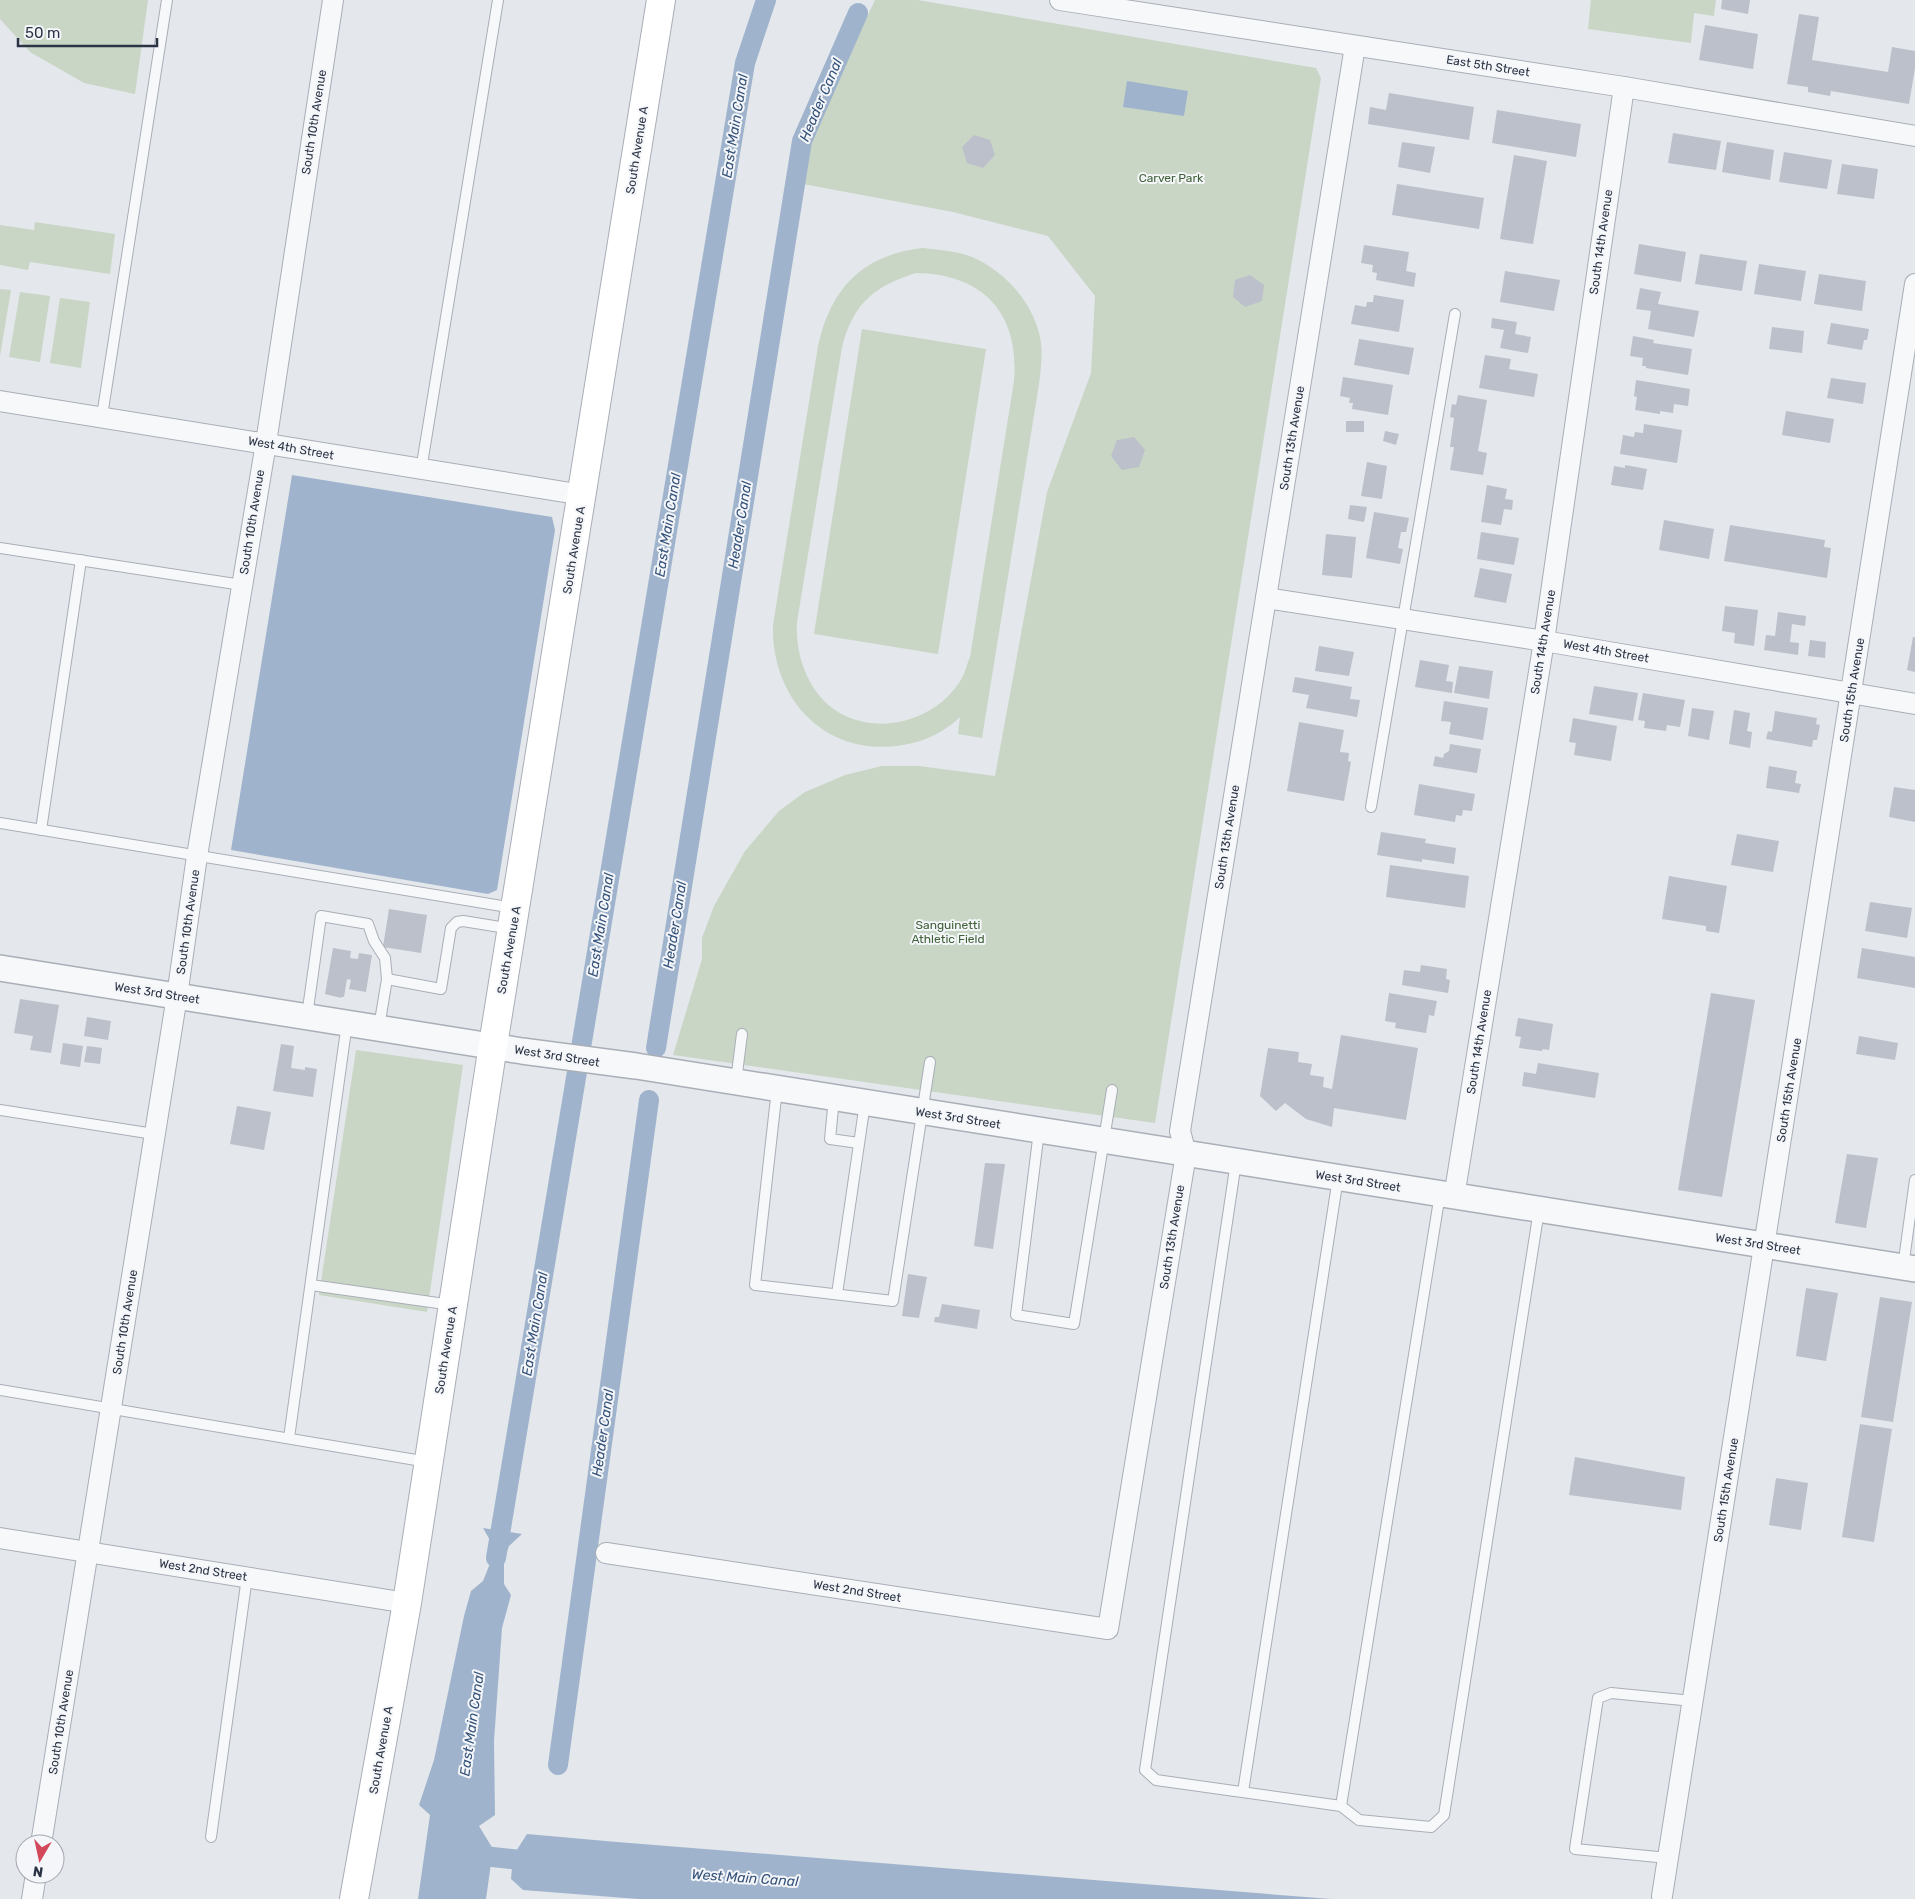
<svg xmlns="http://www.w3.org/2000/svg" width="1915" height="1899" font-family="Rubik,sans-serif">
  <rect width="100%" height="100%" fill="#e4e7ec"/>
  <g fill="#c9d6c5" fill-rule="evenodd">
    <path d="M 0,0 L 148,0 L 135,94 L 84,83 L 30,52 L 0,19 Z"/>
    <path d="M 875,0 L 918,0 L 1316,68 L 1321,78 L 1155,1123 L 673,1055 L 702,959 L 702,938 L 714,906 L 745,851 L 779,811 L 805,792 L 845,775 L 882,766 L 919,766 L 995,776 L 1047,492 L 1091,373 L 1095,296 L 1048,236 L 953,212 L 803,184 L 809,140 Z"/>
    <path d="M 1591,0 L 1716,0 L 1714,16 L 1694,13 L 1691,43 L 1588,29 Z"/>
    <path d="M 35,222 L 115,234 L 110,274 L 30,262 L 28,270 L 0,265 L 0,225 L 34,230 Z"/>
    <path d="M 923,248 C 939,250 957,251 972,257 C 1005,271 1033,303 1040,337 C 1043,352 1041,369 1039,384 L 982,738 L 958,734 L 960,717 C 943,733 926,741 903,745 C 827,758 771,700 773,625 L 818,346 C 831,288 862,255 923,248 ZM 916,273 C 983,274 1020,313 1014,381 L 970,657 C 967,664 965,672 962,678 C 938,720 880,737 838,712 C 808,693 795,655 797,622 L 842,347 C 853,304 874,286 916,273 Z"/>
    <path d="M 0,289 L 11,290 L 0,356 Z"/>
    <path d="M 20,292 L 50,296 L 40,362 L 9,357 Z"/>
    <path d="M 60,298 L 90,302 L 81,368 L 50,363 Z"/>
    <path d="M 862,329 L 986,349 L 938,654 L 814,634 Z"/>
    <path d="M 356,1050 L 463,1065 L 427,1312 L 319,1295 Z"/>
  </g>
  <g fill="#9fb4cc">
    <path d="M 1127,81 L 1188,91 L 1184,116 L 1123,107 Z"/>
    <path d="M 292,475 L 552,517 L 555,530 L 497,890 L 488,894 L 231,850 Z"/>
    <path d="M 483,1528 L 522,1534 L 509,1546 L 504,1558 L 504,1584 L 511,1595 L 502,1628 L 494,1741 L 495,1815 L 479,1826 L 493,1849 L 486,1899 L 418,1899 L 430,1815 L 419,1805 L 434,1760 L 464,1616 L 471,1591 L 483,1581 L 493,1556 L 491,1542 Z"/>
    <path d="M 527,1834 L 617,1842 L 1331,1899 L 638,1899 L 523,1890 L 511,1879 L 513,1856 Z"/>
  </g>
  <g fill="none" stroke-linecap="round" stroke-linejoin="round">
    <g stroke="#9fb4cc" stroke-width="20">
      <path d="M 656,1048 L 802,141 L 858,13"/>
      <path d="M 496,1558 L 745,63 L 766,0"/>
      <path d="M 558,1765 L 649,1100"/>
      <path d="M 464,1854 L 540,1862"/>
    </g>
  </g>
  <g fill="#bbc0ca">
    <path d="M 1722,0 L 1750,0 L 1748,14 L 1721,9 Z"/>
    <path d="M 1799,14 L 1819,17 L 1812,60 L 1888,72 L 1892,47 L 1915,51 L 1915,68 L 1909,104 L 1831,91 L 1830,96 L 1808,92 L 1808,87 L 1787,84 Z"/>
    <path d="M 1705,25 L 1758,34 L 1753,69 L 1699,60 Z"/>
    <path d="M 1389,93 L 1474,107 L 1469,140 L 1368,124 L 1370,107 L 1386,110 Z"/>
    <path d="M 1497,110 L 1581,124 L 1576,157 L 1492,143 Z"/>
    <path d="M 1673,133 L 1721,141 L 1716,170 L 1668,163 Z"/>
    <path d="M 974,135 L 990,140 L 995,155 L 983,168 L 967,163 L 962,147 Z"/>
    <path d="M 1402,142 L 1435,147 L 1430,173 L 1398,167 Z"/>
    <path d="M 1727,142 L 1774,150 L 1770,180 L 1722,172 Z"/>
    <path d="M 1784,152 L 1832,160 L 1827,189 L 1779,182 Z"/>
    <path d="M 1514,155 L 1547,161 L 1533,244 L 1500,239 Z"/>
    <path d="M 1842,164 L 1878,169 L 1874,199 L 1837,194 Z"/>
    <path d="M 1397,184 L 1484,198 L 1479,229 L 1392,215 Z"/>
    <path d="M 1639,244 L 1686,252 L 1681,282 L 1634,274 Z"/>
    <path d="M 1364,245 L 1409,252 L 1406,271 L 1416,273 L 1414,287 L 1376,280 L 1377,273 L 1372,272 L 1373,265 L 1361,263 Z"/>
    <path d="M 1700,254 L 1747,261 L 1742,291 L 1695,284 Z"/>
    <path d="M 1759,264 L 1806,271 L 1801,301 L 1754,294 Z"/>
    <path d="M 1505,271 L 1560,280 L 1554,311 L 1500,302 Z"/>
    <path d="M 1819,274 L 1866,281 L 1862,311 L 1814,304 Z"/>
    <path d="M 1250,275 L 1264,285 L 1262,301 L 1245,307 L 1233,297 L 1235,280 Z"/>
    <path d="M 1640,288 L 1661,292 L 1658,304 L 1699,311 L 1694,337 L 1648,329 L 1651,311 L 1636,309 Z"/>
    <path d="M 1374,295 L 1404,300 L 1399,332 L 1351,324 L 1355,305 L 1366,307 L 1367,302 L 1373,302 Z"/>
    <path d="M 1492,318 L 1517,322 L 1515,334 L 1531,337 L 1528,353 L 1500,348 L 1504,330 L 1491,328 Z"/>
    <path d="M 1831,323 L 1869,329 L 1867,340 L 1864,340 L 1862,350 L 1827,344 Z"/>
    <path d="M 1772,327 L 1804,331 L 1802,353 L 1769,349 Z"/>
    <path d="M 1633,336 L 1654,340 L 1653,343 L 1692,349 L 1688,375 L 1646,368 L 1646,366 L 1642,366 L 1643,358 L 1630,356 Z"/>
    <path d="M 1359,339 L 1414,348 L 1409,375 L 1354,365 Z"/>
    <path d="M 1485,355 L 1511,359 L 1509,369 L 1538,374 L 1534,397 L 1479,388 Z"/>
    <path d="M 1343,377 L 1393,385 L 1388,415 L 1352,409 L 1353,403 L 1349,403 L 1350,398 L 1340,396 Z"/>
    <path d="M 1831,378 L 1866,383 L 1863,404 L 1827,398 Z"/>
    <path d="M 1636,380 L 1690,389 L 1688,406 L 1674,404 L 1673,413 L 1660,411 L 1660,414 L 1635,410 L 1637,397 L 1634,396 Z"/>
    <path d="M 1458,395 L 1487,400 L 1478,451 L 1487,453 L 1483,475 L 1450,470 L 1454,447 L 1450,447 L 1454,418 L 1450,417 L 1452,404 L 1456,405 Z"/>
    <path d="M 1786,411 L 1834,419 L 1830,443 L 1782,435 Z"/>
    <rect x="1346" y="421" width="18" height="11"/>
    <path d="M 1644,424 L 1682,430 L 1677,463 L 1620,454 L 1623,435 L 1634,437 L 1635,432 L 1643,433 Z"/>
    <path d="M 1385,431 L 1399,434 L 1396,445 L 1383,441 Z"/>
    <path d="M 1134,437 L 1145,450 L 1139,467 L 1122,470 L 1111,456 L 1117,440 Z"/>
    <path d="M 1367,462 L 1387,466 L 1382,499 L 1361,496 Z"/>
    <path d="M 1625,465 L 1647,469 L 1643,490 L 1611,485 L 1614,466 L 1625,468 Z"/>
    <path d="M 1487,485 L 1507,489 L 1505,499 L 1513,500 L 1512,510 L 1504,509 L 1501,525 L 1481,522 Z"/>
    <path d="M 1350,505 L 1367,507 L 1364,522 L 1348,519 Z"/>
    <path d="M 1374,512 L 1409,518 L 1406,532 L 1401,532 L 1398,548 L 1403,549 L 1400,564 L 1366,558 Z"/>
    <path d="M 1664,520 L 1714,529 L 1709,559 L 1659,550 Z"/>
    <path d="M 1730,525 L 1825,540 L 1824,547 L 1831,548 L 1827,578 L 1724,561 Z"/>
    <path d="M 1481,532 L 1519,538 L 1514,565 L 1477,559 Z"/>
    <path d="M 1326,534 L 1356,537 L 1352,578 L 1322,575 Z"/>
    <path d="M 1480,568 L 1512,574 L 1506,603 L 1474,597 Z"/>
    <path d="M 1725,606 L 1758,610 L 1754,646 L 1734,643 L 1735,633 L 1722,631 Z"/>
    <path d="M 1778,612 L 1806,616 L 1805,626 L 1792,624 L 1790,642 L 1799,643 L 1798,655 L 1764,650 L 1766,635 L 1775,636 Z"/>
    <path d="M 1913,637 L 1915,637 L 1915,672 L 1907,670 Z"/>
    <path d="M 1810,640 L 1826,642 L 1825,658 L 1808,656 Z"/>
    <path d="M 1319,646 L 1354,652 L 1349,676 L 1315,671 Z"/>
    <path d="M 1420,660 L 1449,665 L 1446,681 L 1453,682 L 1452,693 L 1415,687 Z"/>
    <path d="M 1459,666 L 1493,671 L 1489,699 L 1454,693 Z"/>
    <path d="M 1295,677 L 1352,687 L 1350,699 L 1360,700 L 1357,717 L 1306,708 L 1309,695 L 1292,692 Z"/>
    <path d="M 1594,686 L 1638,693 L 1633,721 L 1589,714 Z"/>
    <path d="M 1643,693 L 1685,700 L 1680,727 L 1667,725 L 1666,731 L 1644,728 L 1645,721 L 1638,720 Z"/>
    <path d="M 1444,701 L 1488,708 L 1483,740 L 1449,734 L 1451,722 L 1441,721 Z"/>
    <path d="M 1692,708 L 1714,711 L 1709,740 L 1688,736 Z"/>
    <path d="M 1734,710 L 1750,713 L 1747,731 L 1752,732 L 1750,748 L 1729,744 Z"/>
    <path d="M 1775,711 L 1817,718 L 1816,724 L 1820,725 L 1817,740 L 1813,740 L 1812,747 L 1766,739 L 1768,731 L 1772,732 Z"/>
    <path d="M 1573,718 L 1617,726 L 1611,761 L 1574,755 L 1576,743 L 1569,742 Z"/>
    <path d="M 1299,722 L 1344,730 L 1340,752 L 1349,753 L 1348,761 L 1351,762 L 1344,801 L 1287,791 Z"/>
    <path d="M 1450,744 L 1481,749 L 1477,773 L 1433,766 L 1435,756 L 1443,758 L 1444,754 L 1449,751 Z"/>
    <path d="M 1769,766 L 1797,771 L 1795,783 L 1801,784 L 1799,793 L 1766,788 Z"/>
    <path d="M 1419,784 L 1475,794 L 1472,811 L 1463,810 L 1462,816 L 1456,815 L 1455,822 L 1414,815 Z"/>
    <path d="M 1894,787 L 1915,790 L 1915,822 L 1889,817 Z"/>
    <path d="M 1381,832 L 1426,839 L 1425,843 L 1456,848 L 1454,864 L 1422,859 L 1422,862 L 1377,855 Z"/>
    <path d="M 1737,834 L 1779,841 L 1773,872 L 1731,865 Z"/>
    <path d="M 1390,865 L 1469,876 L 1465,908 L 1386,897 Z"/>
    <path d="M 1669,876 L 1727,886 L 1719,933 L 1706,931 L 1706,926 L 1662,919 Z"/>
    <path d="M 1870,902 L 1912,908 L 1907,938 L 1865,931 Z"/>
    <path d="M 389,909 L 427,915 L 421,953 L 383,947 Z"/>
    <path d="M 333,948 L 351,951 L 350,958 L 358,959 L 359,953 L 372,955 L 366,992 L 349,989 L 351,980 L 347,979 L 344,997 L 341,997 L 341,998 L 325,994 Z"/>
    <path d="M 1862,948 L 1915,957 L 1915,988 L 1857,978 Z"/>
    <path d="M 1421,965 L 1447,969 L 1446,979 L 1450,980 L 1448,993 L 1402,985 L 1404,970 L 1420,972 Z"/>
    <path d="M 1389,993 L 1437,1001 L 1434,1016 L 1429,1015 L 1426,1033 L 1395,1028 L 1396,1023 L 1385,1021 Z"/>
    <path d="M 1711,993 L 1755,1000 L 1722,1197 L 1678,1190 Z"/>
    <path d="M 20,999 L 59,1005 L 51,1053 L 30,1050 L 33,1036 L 14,1033 Z"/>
    <path d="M 87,1017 L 111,1021 L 108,1040 L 84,1036 Z"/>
    <path d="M 1518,1018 L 1553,1024 L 1549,1050 L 1543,1049 L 1542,1051 L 1519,1048 L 1521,1037 L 1515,1036 Z"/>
    <path d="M 1341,1035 L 1418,1048 L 1406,1120 L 1334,1108 L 1332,1127 L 1306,1119 L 1285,1103 L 1276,1111 L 1260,1096 L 1268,1048 L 1299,1052 L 1298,1062 L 1312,1064 L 1310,1075 L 1324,1077 L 1323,1087 L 1332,1089 Z"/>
    <path d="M 1859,1036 L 1898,1043 L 1895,1060 L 1856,1054 Z"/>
    <path d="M 63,1043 L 83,1046 L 80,1067 L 60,1064 Z"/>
    <path d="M 281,1044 L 294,1046 L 291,1068 L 305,1070 L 305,1067 L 317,1069 L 313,1097 L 273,1091 Z"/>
    <path d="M 87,1046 L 102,1048 L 100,1064 L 84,1062 Z"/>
    <path d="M 1538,1063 L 1599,1073 L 1595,1098 L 1522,1086 L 1524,1072 L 1536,1074 Z"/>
    <path d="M 237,1106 L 271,1112 L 264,1150 L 230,1144 Z"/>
    <path d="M 1847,1154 L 1878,1158 L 1866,1228 L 1835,1223 Z"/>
    <path d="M 985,1163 L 1005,1164 L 993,1249 L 974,1246 Z"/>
    <path d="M 908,1274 L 927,1277 L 919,1318 L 902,1316 Z"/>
    <path d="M 1806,1288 L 1838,1293 L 1826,1361 L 1796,1356 Z"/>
    <path d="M 1880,1297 L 1912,1302 L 1893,1422 L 1861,1417 Z"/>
    <path d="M 942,1304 L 980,1310 L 977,1329 L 934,1322 L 935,1317 L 939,1317 Z"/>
    <path d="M 1860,1424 L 1892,1429 L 1874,1542 L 1842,1537 Z"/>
    <path d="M 1575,1457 L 1685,1477 L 1681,1510 L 1569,1495 Z"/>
    <path d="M 1776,1478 L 1808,1483 L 1801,1530 L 1769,1525 Z"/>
  </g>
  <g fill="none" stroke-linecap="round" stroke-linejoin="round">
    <defs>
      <g id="service">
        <path d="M 102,416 L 167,0"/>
        <path d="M 421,470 L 498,0"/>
        <path d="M 0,548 L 242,585"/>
        <path d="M 1371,807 L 1455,314"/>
        <path d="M 0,823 L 514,908"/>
        <path d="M 41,830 L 81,560"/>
        <path d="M 307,1016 L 321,916 L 368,924 L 374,941 L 385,958 L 387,979"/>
        <path d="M 379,1027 L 387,979 L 441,989 L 451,928 L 457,922 L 463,921 L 512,929"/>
        <path d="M 736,1081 L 742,1034"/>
        <path d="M 777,1089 L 755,1285 L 893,1301 L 930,1062"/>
        <path d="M 834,1098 L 830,1139 L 859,1143"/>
        <path d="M 0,1110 L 154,1134"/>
        <path d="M 1039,1131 L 1016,1315 L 1074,1324 L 1112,1090"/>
        <path d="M 1236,1162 L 1145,1770 L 1156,1780 L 1341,1806 L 1359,1820 L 1431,1827 L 1444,1815 L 1539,1210"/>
        <path d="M 1903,1267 L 1915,1180"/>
        <path d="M 311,1285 L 452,1305"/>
        <path d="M 837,1294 L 865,1103"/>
        <path d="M 0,1390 L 428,1462"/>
        <path d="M 289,1438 L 347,1023"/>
        <path d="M 1243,1792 L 1338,1178"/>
        <path d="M 1341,1806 L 1440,1194"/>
        <path d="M 211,1837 L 247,1577"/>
        <path d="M 1668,1858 L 1575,1849 L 1598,1698 L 1611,1693 L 1693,1701"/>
      </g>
      <g id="minor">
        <path d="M 1060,0 L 1624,87 L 1915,136"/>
        <path d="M 0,401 L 583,495"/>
        <path d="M 1266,598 L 1544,641 L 1915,704"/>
        <path d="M 1454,1197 L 1544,641 L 1624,87"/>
        <path d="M 0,1538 L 407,1603"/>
        <path d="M 606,1553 L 1108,1629 L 1186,1154 L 1180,1131 L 1355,46"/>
        <path d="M 41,1844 L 177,996 L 197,856 L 266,443 L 333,0"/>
        <path d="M 1662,1896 L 1915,284"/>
        <path d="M 32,1899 L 36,1874"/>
      </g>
      <path id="tertiary" d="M 0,968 L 522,1051 L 636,1066 L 1915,1269"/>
      <path id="secondary" d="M 354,1899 L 407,1603 L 493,1045 L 661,0"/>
    </defs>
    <use href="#service" stroke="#a9aeb7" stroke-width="12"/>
    <use href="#minor" stroke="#a9aeb7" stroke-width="22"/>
    <use href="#tertiary" stroke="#a9aeb7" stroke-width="28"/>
    <use href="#secondary" stroke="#a9aeb7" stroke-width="30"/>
    <use href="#service" stroke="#f7f8fa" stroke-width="10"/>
    <use href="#minor" stroke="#f7f8fa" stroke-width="20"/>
    <use href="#tertiary" stroke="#f7f8fa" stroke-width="25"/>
    <use href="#secondary" stroke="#fff" stroke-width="28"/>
  </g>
  <g text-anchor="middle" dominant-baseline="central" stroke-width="4" stroke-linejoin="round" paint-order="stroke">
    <g font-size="12" fill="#2b3445" stroke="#f4f6f9">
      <text transform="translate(1488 66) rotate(9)">East 5th Street</text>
      <text transform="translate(314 122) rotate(-81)">South 10th Avenue</text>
      <text transform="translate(637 150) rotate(-81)">South Avenue A</text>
      <text transform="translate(1601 242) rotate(-82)">South 14th Avenue</text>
      <text transform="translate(1292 438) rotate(-81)">South 13th Avenue</text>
      <text transform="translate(291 448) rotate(10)">West 4th Street</text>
      <text transform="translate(252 522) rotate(-81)">South 10th Avenue</text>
      <text transform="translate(574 550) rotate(-81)">South Avenue A</text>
      <text transform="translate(1543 642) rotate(-81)">South 14th Avenue</text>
      <text transform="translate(1606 651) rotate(10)">West 4th Street</text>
      <text transform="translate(1852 690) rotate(-81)">South 15th Avenue</text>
      <text transform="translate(1227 837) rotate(-81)">South 13th Avenue</text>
      <text transform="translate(188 922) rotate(-82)">South 10th Avenue</text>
      <text transform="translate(509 950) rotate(-80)">South Avenue A</text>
      <text transform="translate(157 993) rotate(9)">West 3rd Street</text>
      <text transform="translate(1479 1042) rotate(-81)">South 14th Avenue</text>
      <text transform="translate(557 1056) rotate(9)">West 3rd Street</text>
      <text transform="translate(1789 1090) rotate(-81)">South 15th Avenue</text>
      <text transform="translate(958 1118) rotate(9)">West 3rd Street</text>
      <text transform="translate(1358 1181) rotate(9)">West 3rd Street</text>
      <text transform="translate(1172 1237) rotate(-81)">South 13th Avenue</text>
      <text transform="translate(1758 1244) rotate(9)">West 3rd Street</text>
      <text transform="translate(125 1322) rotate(-81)">South 10th Avenue</text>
      <text transform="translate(446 1350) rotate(-81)">South Avenue A</text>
      <text transform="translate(1726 1490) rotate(-81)">South 15th Avenue</text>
      <text transform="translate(203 1570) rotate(9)">West 2nd Street</text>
      <text transform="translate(857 1591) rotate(9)">West 2nd Street</text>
      <text transform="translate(61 1722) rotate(-81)">South 10th Avenue</text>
      <text transform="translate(381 1750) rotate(-80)">South Avenue A</text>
    </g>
    <g font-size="12" fill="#3f6138" stroke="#f4f6f9">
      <text x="1171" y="178">Carver Park</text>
      <text x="948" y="925">Sanguinetti<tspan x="948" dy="14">Athletic Field</tspan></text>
    </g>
    <g font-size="14" font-style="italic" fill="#34527a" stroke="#f4f6f9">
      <text transform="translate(821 100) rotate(-67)">Header Canal</text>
      <text transform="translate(735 126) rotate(-81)">East Main Canal</text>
      <text transform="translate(668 525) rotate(-81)">East Main Canal</text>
      <text transform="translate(740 525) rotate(-81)">Header Canal</text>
      <text transform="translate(601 925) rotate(-81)">East Main Canal</text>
      <text transform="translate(675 925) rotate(-81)">Header Canal</text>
      <text transform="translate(535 1324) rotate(-81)">East Main Canal</text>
      <text transform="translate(603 1433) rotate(-82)">Header Canal</text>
      <text transform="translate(472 1724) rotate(-82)">East Main Canal</text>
      <text transform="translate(745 1878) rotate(4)">West Main Canal</text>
    </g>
  </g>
  <g transform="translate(40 1859) rotate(189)"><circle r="24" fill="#f4f6f9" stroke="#a4a8b1"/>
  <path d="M0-4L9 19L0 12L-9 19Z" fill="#d1495b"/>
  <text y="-8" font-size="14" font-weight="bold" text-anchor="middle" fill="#2b3445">N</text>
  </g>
  <path d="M18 38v8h139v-8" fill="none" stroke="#2b3445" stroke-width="2.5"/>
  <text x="25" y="38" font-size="15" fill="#2b3445" stroke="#f4f6f9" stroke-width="4" paint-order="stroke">50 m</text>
</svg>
